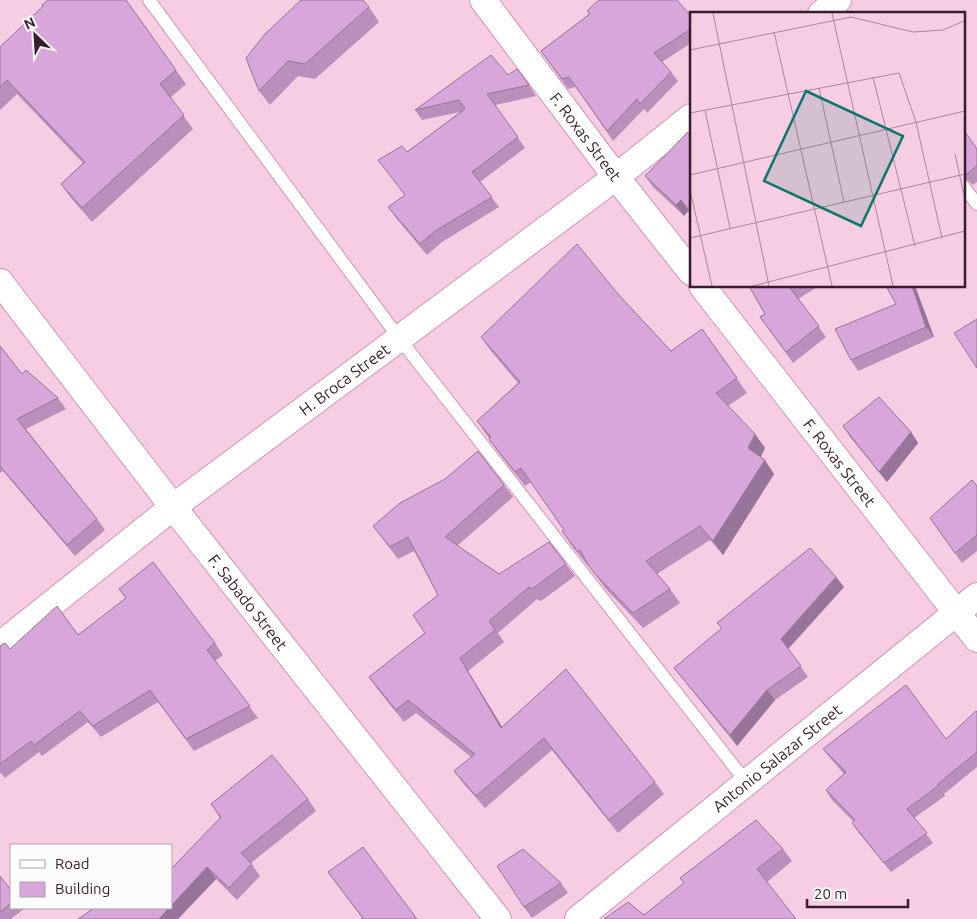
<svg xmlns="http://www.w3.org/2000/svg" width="977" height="919" font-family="Ubuntu,sans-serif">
  <rect width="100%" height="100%" fill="#f7cde3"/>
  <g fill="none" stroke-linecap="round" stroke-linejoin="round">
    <defs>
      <g id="service">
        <path d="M 149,0 L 399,338 L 747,783"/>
        <path d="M 963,186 L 977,204"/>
      </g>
      <g id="minor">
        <path id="s1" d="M 483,0 L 616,177 L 691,272"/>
        <path d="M 821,14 L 838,0"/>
        <path id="s2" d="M 0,282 L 173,507 L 498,919"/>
        <path id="s3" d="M 702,286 L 977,639"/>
        <path id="s4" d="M 0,645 L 173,507 L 616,177 L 691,117"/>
        <path id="s5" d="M 578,919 L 977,596"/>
      </g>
    </defs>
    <use href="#service" stroke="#d493b7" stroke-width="14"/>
    <use href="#minor" stroke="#d493b7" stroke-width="28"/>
    <use href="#service" stroke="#fff" stroke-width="12"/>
    <use href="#minor" stroke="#fff" stroke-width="26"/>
  </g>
  <g fill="#ba8fbb">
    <path d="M 126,0 L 186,84 L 170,98 L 193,129 L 92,222 L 71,198 L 61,184 L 83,163 L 17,94 L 0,110 L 0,47 Z"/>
    <path d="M 369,7 L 379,22 L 315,79 L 298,76 L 270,105 L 259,91 L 246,58 Z"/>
    <path d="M 587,11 L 691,16 L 691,43 L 662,62 L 671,72 L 678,81 L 647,113 L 644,109 L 613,141 L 576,87 L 568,89 L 541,51 L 589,14 Z"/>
    <path d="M 508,75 L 529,85 L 536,96 L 495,105 L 525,148 L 480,182 L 499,207 L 442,242 L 427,255 L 396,218 L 388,207 L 405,196 L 407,152 L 460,112 L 422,120 L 415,110 Z"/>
    <path d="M 963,129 L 977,149 L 977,182 L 973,185 L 966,179 L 963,178 Z"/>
    <path d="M 691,135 L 691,214 L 688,211 L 684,216 L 653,187 L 645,176 Z"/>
    <path d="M 749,286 L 819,286 L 798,299 L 826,337 L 793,363 L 760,317 L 765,314 Z"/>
    <path d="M 915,286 L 934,337 L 858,371 L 851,360 L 896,304 Z"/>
    <path d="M 618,294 L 671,351 L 702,329 L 747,393 L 728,406 L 765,448 L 761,457 L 774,474 L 723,555 L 710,540 L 657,574 L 670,589 L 680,603 L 643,628 L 605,588 L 589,566 L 588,566 L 572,546 L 562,531 L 564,530 L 531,482 L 525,486 L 499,453 L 477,421 L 518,383 L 491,351 L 481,337 Z"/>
    <path d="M 0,346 L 22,374 L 58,398 L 66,409 L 26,429 L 97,519 L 105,530 L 75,556 L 3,471 L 0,473 Z"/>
    <path d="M 843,426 L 911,432 L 918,443 L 887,482 L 850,437 Z"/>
    <path d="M 504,485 L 513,497 L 457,546 L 499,574 L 566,564 L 575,576 L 541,601 L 537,599 L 498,633 L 504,642 L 468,671 L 502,727 L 566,669 L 655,782 L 664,794 L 618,833 L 552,750 L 485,808 L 463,783 L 454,771 L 471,757 L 416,713 L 404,722 L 378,690 L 369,677 L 425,633 L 438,595 L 414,551 L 398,559 L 373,526 Z"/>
    <path d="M 977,486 L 977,551 L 962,563 L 930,518 Z"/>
    <path d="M 844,587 L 788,649 L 808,677 L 775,700 L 737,746 L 682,678 L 674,668 Z"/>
    <path d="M 119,589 L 215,643 L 223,655 L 215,661 L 258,718 L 194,751 L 158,702 L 101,737 L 88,722 L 42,756 L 39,752 L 5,778 L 1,773 L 0,774 L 0,646 L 10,649 L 78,635 L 126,599 Z"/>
    <path d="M 977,712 L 977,767 L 944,794 L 945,796 L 914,818 L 933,843 L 891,872 L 859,833 L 852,823 L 854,822 L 832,800 L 826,790 L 844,774 L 830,758 L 823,749 L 946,739 Z"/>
    <path d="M 308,799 L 316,811 L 251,863 L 260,876 L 237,900 L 216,879 L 178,919 L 78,919 L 171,908 L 220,818 L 211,804 Z"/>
    <path d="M 783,849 L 792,861 L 767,882 L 644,915 Z"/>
    <path d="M 328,872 L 417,919 L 362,918 Z"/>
    <path d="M 0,876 L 11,890 L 11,908 L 25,908 L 11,919 L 0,919 Z"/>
    <path d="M 561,883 L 568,893 L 532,918 L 524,907 Z"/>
  </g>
  <g fill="#977499">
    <path d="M 681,200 L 688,211 L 684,216 L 676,205 Z"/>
    <path d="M 912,286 L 915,286 L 934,337 L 926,327 Z"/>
    <path d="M 911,432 L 918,443 L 887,482 L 879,472 Z"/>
    <path d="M 755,434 L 765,448 L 758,462 L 748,448 Z"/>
    <path d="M 765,460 L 774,474 L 723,555 L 713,541 Z"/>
    <path d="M 836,577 L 844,587 L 788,649 L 781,639 Z"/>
    <path d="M 460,658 L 468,671 L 510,740 L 501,728 Z"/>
    <path d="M 767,690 L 775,700 L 737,746 L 730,735 Z"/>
    <path d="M 207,867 L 216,879 L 178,919 L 159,919 L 169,908 L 171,908 L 171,906 Z"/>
  </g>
  <g fill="#d8a6da" stroke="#977499">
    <path d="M 48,0 L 126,0 L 176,70 L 160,84 L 184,115 L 82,208 L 61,184 L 85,162 L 7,80 L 0,87 L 0,47 L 43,6 L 42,5 Z"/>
    <path d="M 301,0 L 363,0 L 369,7 L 305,64 L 288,61 L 259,91 L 246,58 L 265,34 Z"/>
    <path d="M 599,0 L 677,0 L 691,16 L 691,29 L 654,53 L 671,72 L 640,104 L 637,99 L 607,131 L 569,77 L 562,79 L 541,51 L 590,14 L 587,11 Z"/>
    <path d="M 491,55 L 508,75 L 517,69 L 529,85 L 487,94 L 518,137 L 472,172 L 492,197 L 435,231 L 420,244 L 388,207 L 405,195 L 378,160 L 402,146 L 407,152 L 465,109 L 459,100 L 415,110 Z"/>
    <path d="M 963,129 L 977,149 L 977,166 L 965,175 L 963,172 Z"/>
    <path d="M 688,132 L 691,135 L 691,213 L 681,200 L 676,205 L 645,176 Z"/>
    <path d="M 577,244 L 618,294 L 671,351 L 702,329 L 737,378 L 716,393 L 755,434 L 748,448 L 765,460 L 713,541 L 700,526 L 646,561 L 670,589 L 633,613 L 595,574 L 589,566 L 580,550 L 578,552 L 562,531 L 564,530 L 521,468 L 515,472 L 489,439 L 491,437 L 477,421 L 520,382 L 481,337 Z"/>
    <path d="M 749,286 L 793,286 L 790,288 L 819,326 L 786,352 L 760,317 L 765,314 Z"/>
    <path d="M 886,286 L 912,286 L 926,327 L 851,360 L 835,329 L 896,304 Z"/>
    <path d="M 977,319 L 977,368 L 954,333 Z"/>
    <path d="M 0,346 L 22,374 L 26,370 L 58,398 L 17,419 L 97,519 L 67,545 L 0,466 Z"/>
    <path d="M 879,397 L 911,432 L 879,472 L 843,426 Z"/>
    <path d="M 478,451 L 504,485 L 445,537 L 499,574 L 549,542 L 566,564 L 532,589 L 529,587 L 489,621 L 495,630 L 460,658 L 501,728 L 566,669 L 655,782 L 609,820 L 544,738 L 476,796 L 454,771 L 475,754 L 408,700 L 396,710 L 369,677 L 425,633 L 413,615 L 438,595 L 408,537 L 390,547 L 373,526 L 400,503 L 445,479 Z"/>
    <path d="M 972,480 L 977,486 L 977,535 L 955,553 L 930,518 Z"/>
    <path d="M 810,548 L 836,577 L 781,639 L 801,666 L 767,690 L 730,735 L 674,668 L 722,628 L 717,623 Z"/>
    <path d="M 153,562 L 215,643 L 207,650 L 250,706 L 186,739 L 150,690 L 93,726 L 80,711 L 34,745 L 31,741 L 0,764 L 0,646 L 5,643 L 10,649 L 57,606 L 78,635 L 126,598 L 119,589 Z"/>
    <path d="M 906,685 L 946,739 L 976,711 L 977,712 L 977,752 L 938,784 L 938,786 L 907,809 L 927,833 L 884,863 L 852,823 L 855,820 L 826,790 L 846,772 L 823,749 Z"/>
    <path d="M 272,755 L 308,799 L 241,853 L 252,864 L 229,888 L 207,867 L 171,906 L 171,869 L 221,817 L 211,804 Z"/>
    <path d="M 756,820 L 783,849 L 757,869 L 796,919 L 604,919 L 628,902 L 644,915 L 684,883 L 680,878 Z"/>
    <path d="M 363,847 L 417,919 L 361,919 L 363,918 L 328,872 Z"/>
    <path d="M 523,849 L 561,883 L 524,907 L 497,866 Z"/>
    <path d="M 0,876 L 11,890 L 11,903 L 0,912 Z"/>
    <path d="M 94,908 L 169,908 L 159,919 L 78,919 Z"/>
  </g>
  <g text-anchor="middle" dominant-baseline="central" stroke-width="4.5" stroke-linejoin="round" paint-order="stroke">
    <g font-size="16" fill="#371d2c" stroke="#fcfcfc">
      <text stroke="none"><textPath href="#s1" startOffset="171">F. Roxas Street</textPath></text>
      <text stroke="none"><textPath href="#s4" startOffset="435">H. Broca Street</textPath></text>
      <text stroke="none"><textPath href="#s3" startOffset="224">F. Roxas Street</textPath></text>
      <text stroke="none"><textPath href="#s2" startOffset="405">F. Sabado Street</textPath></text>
      <text stroke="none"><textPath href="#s5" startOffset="256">Antonio Salazar Street</textPath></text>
    </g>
  </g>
  <g transform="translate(690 12)">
    <rect width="275" height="275" fill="#f7cde3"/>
    <path fill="none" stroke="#aa879a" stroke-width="1" d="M 23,1 L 79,274M 142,1 L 203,274M 84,20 L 142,274M 0,38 L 161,5 L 223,20 L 253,18 L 274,9M 183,65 L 225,234M 129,76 L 154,190M 15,98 L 40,216M 0,101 L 209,61 L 226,110 L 252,226M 265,142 L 275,188M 0,163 L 275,99M 0,178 L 22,274M 0,226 L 275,162M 63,274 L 275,219"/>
    <path fill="#0f766e" fill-opacity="0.15" stroke="#0f766e" stroke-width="2.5" d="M 116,79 L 213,124 L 171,214 L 74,169 Z"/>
    <rect width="275" height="275" fill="none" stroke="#371d2c" stroke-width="2.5"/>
  </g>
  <rect x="10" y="844" width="162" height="65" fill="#fcfcfc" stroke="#ada3a9"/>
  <rect x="20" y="860" width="25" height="8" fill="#ffffff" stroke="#ada3a9"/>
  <text x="55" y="869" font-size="15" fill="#371d2c">Road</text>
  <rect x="20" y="882" width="25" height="15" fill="#d8a6da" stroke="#ada3a9"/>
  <text x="55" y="894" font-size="15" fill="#371d2c">Building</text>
  <g transform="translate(35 35) rotate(335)" stroke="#fcfcfc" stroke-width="4" paint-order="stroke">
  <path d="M0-4L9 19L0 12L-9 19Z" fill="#371d2c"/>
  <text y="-8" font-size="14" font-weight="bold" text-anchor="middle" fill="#371d2c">N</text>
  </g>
  <path d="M807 899v8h101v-8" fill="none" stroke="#371d2c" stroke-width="2.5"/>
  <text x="814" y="899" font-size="15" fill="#371d2c" stroke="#fcfcfc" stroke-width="4" paint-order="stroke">20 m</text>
</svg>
